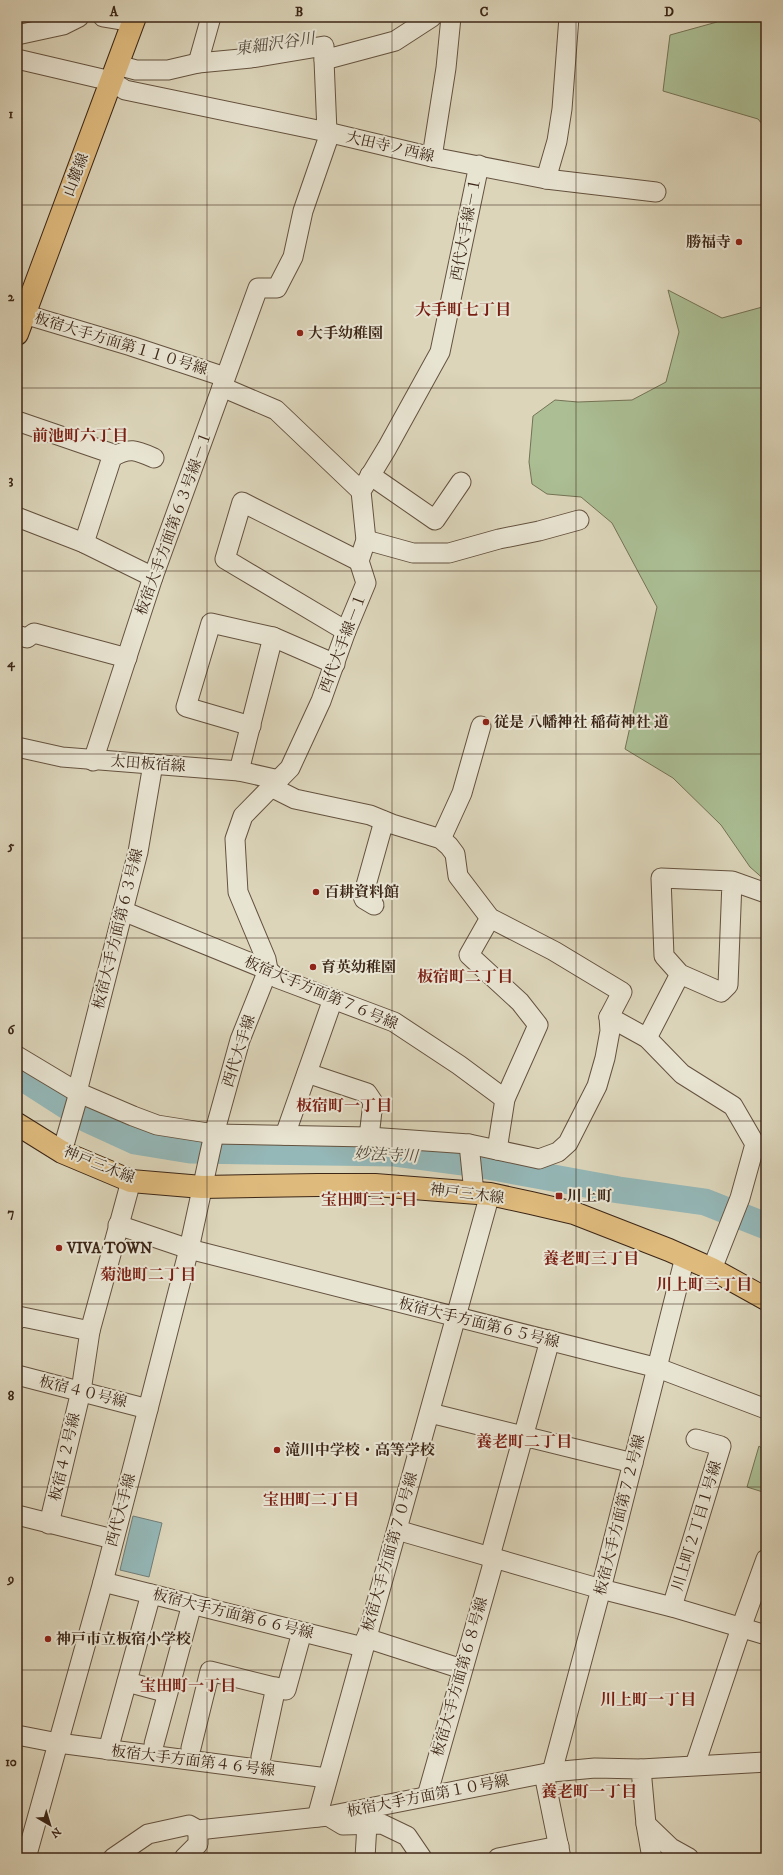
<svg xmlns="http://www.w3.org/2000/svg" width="783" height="1875" font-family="'IM FELL DW Pica','Noto Serif JP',serif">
  <rect width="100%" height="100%" fill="#dcd5ba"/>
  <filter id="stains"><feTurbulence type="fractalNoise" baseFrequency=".005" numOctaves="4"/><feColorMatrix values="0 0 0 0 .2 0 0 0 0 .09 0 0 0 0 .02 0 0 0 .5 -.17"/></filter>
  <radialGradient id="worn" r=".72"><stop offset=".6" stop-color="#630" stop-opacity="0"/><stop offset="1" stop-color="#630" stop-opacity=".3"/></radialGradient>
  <g fill="#abbe94" stroke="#747255">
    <path d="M 718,17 L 766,17 L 766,129 L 758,119 L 663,91 L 670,35 L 717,22 Z"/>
    <path d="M 668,290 L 722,318 L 766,306 L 766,881 L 750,867 L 721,825 L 673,778 L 625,749 L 657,607 L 612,523 L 581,497 L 547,494 L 532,484 L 529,462 L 533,416 L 555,400 L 578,402 L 632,400 L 666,382 L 679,332 Z"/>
    <path d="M 759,1446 L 766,1452 L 766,1493 L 747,1487 Z"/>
  </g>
  <path fill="#94b7b7" stroke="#717d77" d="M 133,1516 L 162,1523 L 149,1577 L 120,1570 Z"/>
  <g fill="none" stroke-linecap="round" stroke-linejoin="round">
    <path stroke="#94b7b7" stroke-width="27" d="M 17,1074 L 87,1119 L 135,1141 L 190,1150 L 395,1153 L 471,1163 L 619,1190 L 705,1202 L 766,1226"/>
    <defs>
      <g id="minor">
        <path d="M 103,17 L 133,22"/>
        <path d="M 17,35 L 63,25 L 79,17"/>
        <path d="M 17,59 L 111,81 L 125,90 L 327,132 L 432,157 L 546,179 L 656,192"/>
        <path d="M 324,60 L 327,132"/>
        <path d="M 198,63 L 211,17"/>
        <path d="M 117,65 L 136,70 L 168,70 L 198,63 L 251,58 L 324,46 L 324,60 L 395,41 L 432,17"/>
        <path d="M 432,157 L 446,68 L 451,17"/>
        <path d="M 546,179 L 557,141 L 562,109 L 569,17"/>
        <path d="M 17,312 L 131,346 L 225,377"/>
        <path d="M 222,387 L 276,410 L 361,491"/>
        <path d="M 17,421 L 116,455"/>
        <path d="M 370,475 L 435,520 L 461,482"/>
        <path d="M 17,517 L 84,543 L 153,577"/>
        <path d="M 366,540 L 413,553 L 449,553 L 499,539 L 539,531 L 579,520"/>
        <path d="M 84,543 L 112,457 C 130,447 136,450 154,458"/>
        <path d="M 346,631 L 225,559 L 242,502 L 359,561"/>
        <path d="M 17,635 L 27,638 L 34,633 L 127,658"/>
        <path d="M 251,726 L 186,707 L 211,623 L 273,637 L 335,664"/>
        <path d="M 17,747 L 62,757 L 239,771 L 279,780"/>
        <path d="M 93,761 L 153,577 L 258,288 L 277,288 L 293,257 L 303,211 L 330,133"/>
        <path d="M 239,771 L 273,637"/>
        <path d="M 271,787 L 295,799 L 370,815 L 392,824 L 441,839 L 449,846 L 455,854 L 458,876 L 490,918 L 554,951 L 622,992 L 609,1017"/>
        <path d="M 441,839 L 462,793 L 481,726"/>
        <path d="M 732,881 L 728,985 L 721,992 L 680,974 L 664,956 L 661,878 L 732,881 L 766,893"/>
        <path d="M 374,905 L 364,899 L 363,896 L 384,821"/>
        <path d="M 123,911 L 268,970 L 277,978 L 394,1022 L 459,1065 L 505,1099"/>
        <path d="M 490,918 L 469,955 L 520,1002 L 538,1025 L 505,1099 L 497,1150"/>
        <path d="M 268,970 L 266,959 L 238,892 L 235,839 L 243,816 L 290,768 L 321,701 L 346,631 L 366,583 L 359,561 L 366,540 L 361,491 L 387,448 L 440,352 L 479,165"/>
        <path d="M 609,1017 L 647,1038 L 682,1074 L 733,1106 L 755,1144 L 740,1198 L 712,1269"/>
        <path d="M 647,1038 L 680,974"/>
        <path d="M 17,1056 L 77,1092 L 133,1116 L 157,1125 L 214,1134 L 369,1137 L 469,1144 L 539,1159 L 558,1152 L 568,1143 L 597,1086 L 605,1058 L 610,1031 L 609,1017"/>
        <path d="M 307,1073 L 367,1093 L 373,1102 L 369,1137"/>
        <path d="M 285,1135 L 333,999"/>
        <path d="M 469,1144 L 474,1193"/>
        <path d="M 62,1152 L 78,1096 L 77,1092 L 138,852 L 153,764"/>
        <path d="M 118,1225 L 189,1249 L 658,1368 L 766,1409"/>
        <path d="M 17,1320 L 18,1316 L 90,1331 L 131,1181"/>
        <path d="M 17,1375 L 148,1409"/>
        <path d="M 430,1413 L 633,1463"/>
        <path d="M 17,1515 L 113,1539"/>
        <path d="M 49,1524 L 81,1391 L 90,1331"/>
        <path d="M 397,1530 L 601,1589 L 672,1607 L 766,1635"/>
        <path d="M 103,1582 L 363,1647"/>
        <path d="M 672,1607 L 721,1446 L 696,1439"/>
        <path d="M 366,1638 L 462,1669"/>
        <path d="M 127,1682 L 161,1691"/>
        <path d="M 17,1735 L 58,1743 L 327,1778"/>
        <path d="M 154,1744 L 192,1604"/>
        <path d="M 191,1748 L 210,1671 L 286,1690 L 302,1632"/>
        <path d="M 108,1750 L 151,1594"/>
        <path d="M 261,1757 L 276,1687"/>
        <path d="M 695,1765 L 741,1628 L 766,1559"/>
        <path d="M 641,1769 L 766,1762"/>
        <path d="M 552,1772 L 601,1589 L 685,1257"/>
        <path d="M 544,1774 L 561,1858"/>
        <path d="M 427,1796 L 492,1567 L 492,1549 L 550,1340"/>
        <path d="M 328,1816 L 343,1825 L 382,1824 L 407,1836 L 422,1858"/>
        <path d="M 317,1817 L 490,1194"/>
        <path d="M 646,1824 L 652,1858"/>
        <path d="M 28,1851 L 103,1582 L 148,1409 L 189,1249 L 214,1134 L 240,1040 L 268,970"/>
        <path d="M 113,1858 L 148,1834 L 189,1825 L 198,1830 L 328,1816 L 552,1772 L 595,1768 L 641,1769 L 646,1824 L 671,1848 L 689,1858"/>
        <path d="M 184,1858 L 198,1844 L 198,1830"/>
        <path d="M 365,1858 L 367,1824"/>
        <path d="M 498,1858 L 559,1846"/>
      </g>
      <g id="major">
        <path d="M 17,334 L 135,17"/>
        <path d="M 17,1124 L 62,1152 L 131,1181 L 202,1187 L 318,1185 L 375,1185 L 490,1194 L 531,1203 L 574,1213 L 669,1250 L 712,1269 L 766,1299"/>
      </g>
    </defs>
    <use href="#minor" stroke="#64523f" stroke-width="21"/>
    <use href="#major" stroke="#3c2616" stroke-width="24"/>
    <use href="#minor" stroke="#e8e4d2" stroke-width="19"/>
    <use href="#major" stroke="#deba7d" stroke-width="22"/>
  </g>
  <path fill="none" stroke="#3c2616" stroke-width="1" stroke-opacity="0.55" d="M 207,17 L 207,1858M 392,17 L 392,1858M 576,17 L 576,1858M 17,205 L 766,205M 17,388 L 766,388M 17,571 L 766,571M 17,754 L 766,754M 17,938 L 766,938M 17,1121 L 766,1121M 17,1304 L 766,1304M 17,1487 L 766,1487M 17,1670 L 766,1670"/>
  <g fill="#8f2418" stroke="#e8e4d2" stroke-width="1.5">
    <circle cx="739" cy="242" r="4"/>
    <circle cx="300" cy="333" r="4"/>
    <circle cx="486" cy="722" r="4"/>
    <circle cx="316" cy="892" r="4"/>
    <circle cx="313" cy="967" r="4"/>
    <rect x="555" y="1192" width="8" height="8" rx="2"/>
    <circle cx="59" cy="1248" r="4"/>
    <circle cx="277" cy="1450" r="4"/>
    <circle cx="48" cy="1639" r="4"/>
  </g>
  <g text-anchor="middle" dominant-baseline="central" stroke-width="4" stroke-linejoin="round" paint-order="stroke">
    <g font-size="15" fill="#3c2616" stroke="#e8e4d2">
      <text transform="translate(390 147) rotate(13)">大田寺ノ西線</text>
      <text transform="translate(76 175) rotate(-69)">山麓線</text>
      <text transform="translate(466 229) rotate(-79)">西代大手線－１</text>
      <text transform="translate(121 344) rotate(17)">板宿大手方面第１１０号線</text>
      <text transform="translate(174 523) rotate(-70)">板宿大手方面第６３号線－１</text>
      <text transform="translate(343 643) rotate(-69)">西代大手線－１</text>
      <text transform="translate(148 764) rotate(4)">太田板宿線</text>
      <text transform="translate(118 929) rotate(-76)">板宿大手方面第６３号線</text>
      <text transform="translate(321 993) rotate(23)">板宿大手方面第７６号線</text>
      <text transform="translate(239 1051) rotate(-72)">西代大手線</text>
      <text transform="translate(99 1165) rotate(22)">神戸三木線</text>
      <text transform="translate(467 1194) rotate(7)">神戸三木線</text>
      <text transform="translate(479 1323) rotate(14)">板宿大手方面第６５号線</text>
      <text transform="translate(83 1392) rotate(14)">板宿４０号線</text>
      <text transform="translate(65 1457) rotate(-77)">板宿４２号線</text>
      <text transform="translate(121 1510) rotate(-75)">西代大手線</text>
      <text transform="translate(620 1515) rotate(-76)">板宿大手方面第７２号線</text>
      <text transform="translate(697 1526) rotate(-73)">川上町２丁目１号線</text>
      <text transform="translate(390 1552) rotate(-74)">板宿大手方面第７０号線</text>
      <text transform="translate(233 1614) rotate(14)">板宿大手方面第６６号線</text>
      <text transform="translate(460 1677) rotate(-74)">板宿大手方面第６８号線</text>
      <text transform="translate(193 1761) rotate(7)">板宿大手方面第４６号線</text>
      <text transform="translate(428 1796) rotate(-11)">板宿大手方面第１０号線</text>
    </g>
    <g font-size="15" font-weight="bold" fill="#3c2616" stroke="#e8e4d2" text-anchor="start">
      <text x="731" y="242" text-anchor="end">勝福寺</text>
      <text x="308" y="333">大手幼稚園</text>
      <text x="494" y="722">従是 八幡神社 稲荷神社 道</text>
      <text x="324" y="892">百耕資料館</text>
      <text x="321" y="967">育英幼稚園</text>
      <text x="567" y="1196">川上町</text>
      <text x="67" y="1248">VIVA TOWN</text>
      <text x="285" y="1450">滝川中学校・高等学校</text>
      <text x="56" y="1639">神戸市立板宿小学校</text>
    </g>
    <g font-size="16" font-style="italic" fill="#524a3e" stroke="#e8e4d2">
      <text transform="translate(275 44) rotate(-8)">東細沢谷川</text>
      <text transform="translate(386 1155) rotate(3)">妙法寺川</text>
    </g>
    <g font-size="16" font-weight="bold" fill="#7a1f14" stroke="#e8e4d2">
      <text x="463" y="310">大手町七丁目</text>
      <text x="80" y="436">前池町六丁目</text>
      <text x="465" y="977">板宿町二丁目</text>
      <text x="344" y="1106">板宿町一丁目</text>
      <text x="369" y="1200">宝田町三丁目</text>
      <text x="591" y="1259">養老町三丁目</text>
      <text x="148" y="1275">菊池町二丁目</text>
      <text x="704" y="1285">川上町三丁目</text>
      <text x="524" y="1442">養老町二丁目</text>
      <text x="311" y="1500">宝田町二丁目</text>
      <text x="188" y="1686">宝田町一丁目</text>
      <text x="648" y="1700">川上町一丁目</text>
      <text x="589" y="1792">養老町一丁目</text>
    </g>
  </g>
  <rect width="783" height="1875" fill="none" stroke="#dcd5ba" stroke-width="44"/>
  <g transform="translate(50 1825) rotate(142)" stroke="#e8e4d2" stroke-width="3" paint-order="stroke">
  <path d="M0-3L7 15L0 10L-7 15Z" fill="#3c2616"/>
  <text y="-6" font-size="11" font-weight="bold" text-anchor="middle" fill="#3c2616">N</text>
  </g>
  <rect x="22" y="22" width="739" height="1831" fill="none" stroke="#3c2616" stroke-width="1.5"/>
  <g font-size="13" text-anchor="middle" font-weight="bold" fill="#3c2616">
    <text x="114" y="16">A</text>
    <text x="299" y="16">B</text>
    <text x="484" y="16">C</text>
    <text x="669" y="16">D</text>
    <text x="11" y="118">1</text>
    <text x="11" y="301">2</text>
    <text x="11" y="484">3</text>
    <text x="11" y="667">4</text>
    <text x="11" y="850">5</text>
    <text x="11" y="1034">6</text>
    <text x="11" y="1217">7</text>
    <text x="11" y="1400">8</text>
    <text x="11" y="1583">9</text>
    <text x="11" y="1766">10</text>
  </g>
  <rect width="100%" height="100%" filter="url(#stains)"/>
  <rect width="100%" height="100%" fill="url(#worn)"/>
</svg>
